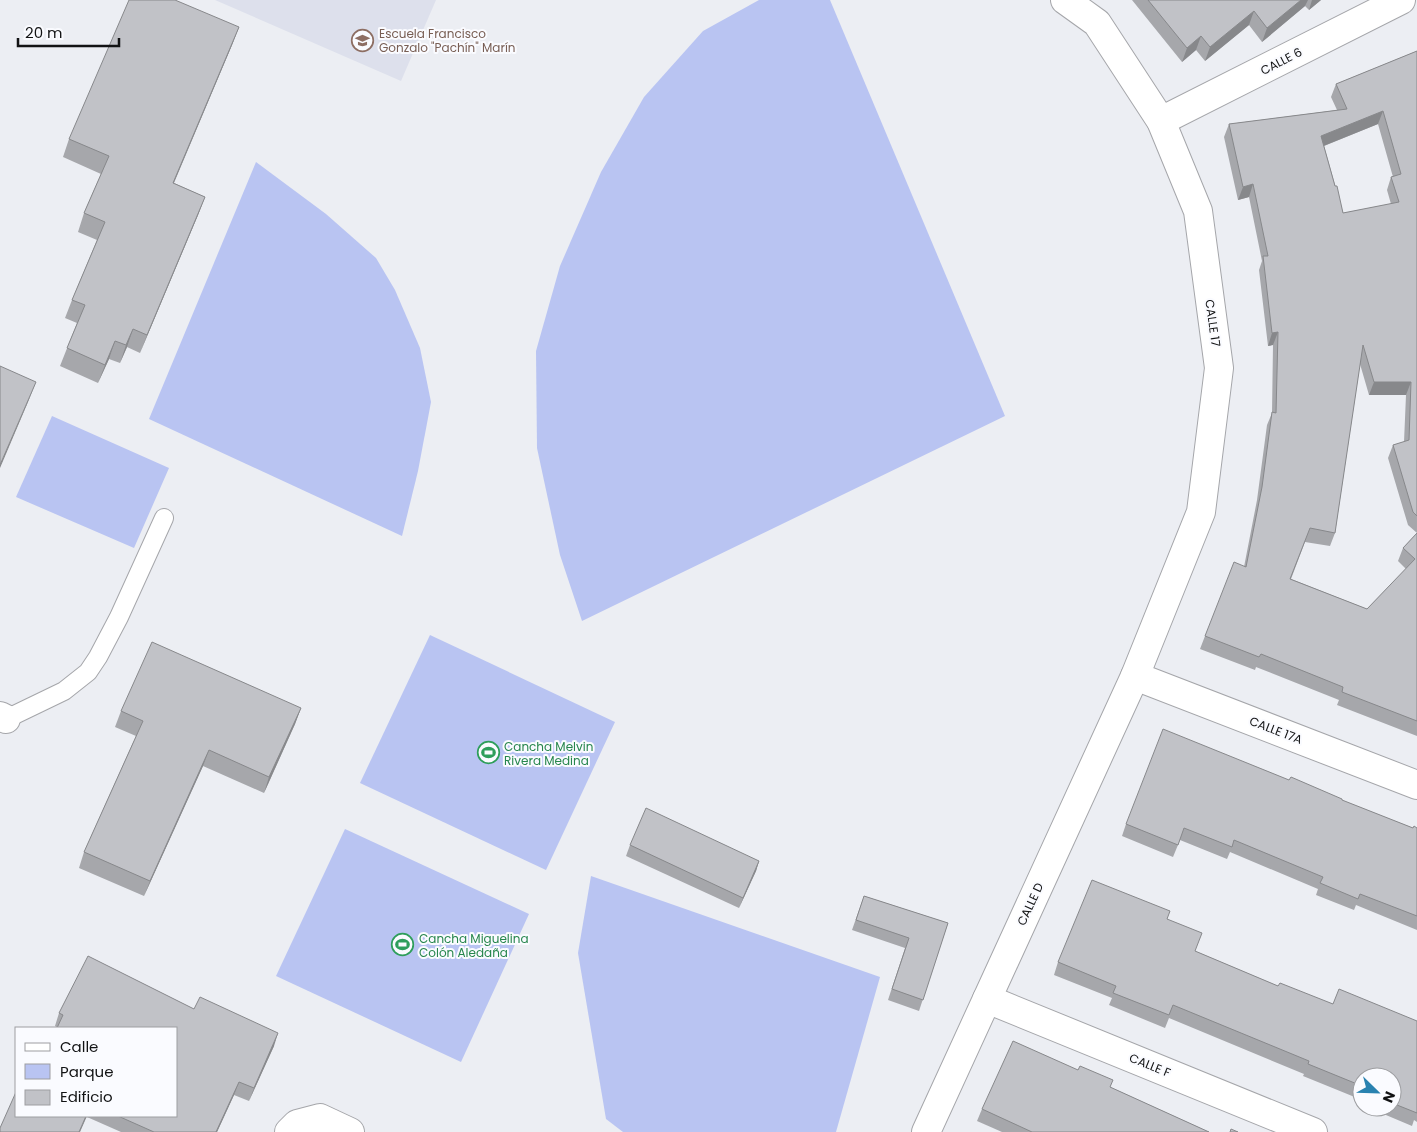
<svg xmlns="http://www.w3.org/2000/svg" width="1417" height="1132" font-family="Poppins,sans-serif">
  <rect width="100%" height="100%" fill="#eceef3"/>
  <path fill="#dde0ec" d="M 215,0 L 436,0 L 401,81 Z"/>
  <g fill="#b9c4f2">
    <path d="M 759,0 L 830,0 L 1005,416 L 582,621 L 560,555 L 537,448 L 536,351 L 560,266 L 601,172 L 644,97 L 703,31 Z"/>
    <path d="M 256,162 L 326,214 L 376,258 L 395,290 L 420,348 L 431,402 L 418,471 L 402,536 L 149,419 Z"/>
    <path d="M 52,416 L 169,468 L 134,548 L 16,497 Z"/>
    <path d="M 430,635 L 615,722 L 546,870 L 360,783 Z"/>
    <path d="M 345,829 L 529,914 L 461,1062 L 276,976 Z"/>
    <path d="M 591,876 L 880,977 L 836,1132 L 623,1132 L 606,1119 L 578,953 Z"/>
  </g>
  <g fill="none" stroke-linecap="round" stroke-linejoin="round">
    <defs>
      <path id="service" d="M 6,719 L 64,691 L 88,672 L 98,657 L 119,617 L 164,518"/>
      <g id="minor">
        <path d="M 1161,121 L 1401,0"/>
        <path d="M 1135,676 L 1417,785"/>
        <path d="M 0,716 L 6,719"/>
        <path d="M 987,999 L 1313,1132"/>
        <path d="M 289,1132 L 297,1124 L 320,1118 L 350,1132"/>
        <path d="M 926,1132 L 1135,676 L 1201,512 L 1219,368 L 1198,211 L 1161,121 L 1097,23 L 1065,0"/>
      </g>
    </defs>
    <use href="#service" stroke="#a5a6aa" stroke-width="20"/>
    <use href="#minor" stroke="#a5a6aa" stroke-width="30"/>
    <use href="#service" stroke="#fff" stroke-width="18"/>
    <use href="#minor" stroke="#fff" stroke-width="28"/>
  </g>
  <g fill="#a6a7ab" fill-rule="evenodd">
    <path d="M 1132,0 L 1321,0 L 1309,10 L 1305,6 L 1262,42 L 1249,25 L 1205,61 L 1196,50 L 1182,62 Z"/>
    <path d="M 239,27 L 232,45 L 174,183 L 205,197 L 198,215 L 140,353 L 127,347 L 120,363 L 109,359 L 98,383 L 60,366 L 77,323 L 65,318 L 72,300 L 97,240 L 78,232 L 84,213 L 101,174 L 63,157 L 69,139 Z"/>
    <path d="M 1417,51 L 1417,736 L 1337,705 L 1339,700 L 1256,667 L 1255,670 L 1200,649 L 1205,636 L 1244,567 L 1257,500 L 1267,425 L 1272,413 L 1273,345 L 1268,346 L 1259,270 L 1262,261 L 1249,197 L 1238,200 L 1224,137 L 1229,124 L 1337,110 L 1331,97 L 1336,84 ZM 1378,124 L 1393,177 L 1391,177 L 1387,190 L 1391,204 L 1343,213 L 1324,146 ZM 1360,364 L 1369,395 L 1406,395 L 1404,442 L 1393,445 L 1388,458 L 1408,525 L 1417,533 L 1403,548 L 1398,561 L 1406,569 L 1367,609 L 1291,579 L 1305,542 L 1330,546 L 1335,533 Z"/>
    <path d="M 301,708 L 295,724 L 264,793 L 203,766 L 144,896 L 79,868 L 84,852 L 136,736 L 115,727 L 121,711 Z"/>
    <path d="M 1289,780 L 1413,828 L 1417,828 L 1417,930 L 1356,905 L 1354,910 L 1316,895 L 1318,889 L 1230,852 L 1227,859 L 1180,840 L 1173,857 L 1122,836 L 1126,824 Z"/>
    <path d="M 630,845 L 759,861 L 756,871 L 739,908 L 626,856 Z"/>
    <path d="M 864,896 L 948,923 L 919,1011 L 888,1000 L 905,948 L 852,930 Z"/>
    <path d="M 1167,919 L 1195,951 L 1278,986 L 1333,1004 L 1417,1021 L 1417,1122 L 1414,1120 L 1412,1126 L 1367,1107 L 1392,1107 L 1392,1077 L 1362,1077 L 1362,1100 L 1303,1076 L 1304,1074 L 1169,1018 L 1165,1028 L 1109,1005 L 1112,998 L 1054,975 L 1058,962 Z"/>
    <path d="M 194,1009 L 274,1046 L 249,1101 L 234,1095 L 217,1132 L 121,1132 L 87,1117 L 16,1116 L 176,1116 L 55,1026 L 59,1013 Z"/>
    <path d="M 1110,1087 L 1209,1132 L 1002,1132 L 977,1121 L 982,1109 Z"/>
  </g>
  <g fill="#87888b">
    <path d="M 1301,0 L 1308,0 L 1305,6 L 1262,42 L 1267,28 Z"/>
    <path d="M 1312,0 L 1321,0 L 1309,10 Z"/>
    <path d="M 1254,11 L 1249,25 L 1205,61 L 1210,47 Z"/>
    <path d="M 239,27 L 232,45 L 166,201 L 173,183 Z"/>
    <path d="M 1201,36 L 1196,50 L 1182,62 L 1187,48 Z"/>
    <path d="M 1383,111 L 1378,124 L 1316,149 L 1321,136 Z"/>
    <path d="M 1253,184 L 1249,197 L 1238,200 L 1243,187 Z"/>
    <path d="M 205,197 L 198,215 L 140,353 L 147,335 Z"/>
    <path d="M 133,329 L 127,347 L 120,363 L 126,345 Z"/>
    <path d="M 1278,332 L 1273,345 L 1268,346 L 1272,333 Z"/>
    <path d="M 115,341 L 109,359 L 98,383 L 105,365 Z"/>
    <path d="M 36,382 L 28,402 L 0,468 L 0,465 Z"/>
    <path d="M 1374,382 L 1411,382 L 1406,395 L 1369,395 Z"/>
    <path d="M 301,708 L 295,724 L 264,793 L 269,777 Z"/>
    <path d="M 209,750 L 203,766 L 144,896 L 150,881 Z"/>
    <path d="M 759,861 L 756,871 L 739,908 L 743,898 Z"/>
    <path d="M 278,1033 L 274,1046 L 249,1101 L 254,1088 Z"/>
    <path d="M 239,1082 L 234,1095 L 217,1132 L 216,1132 Z"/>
    <path d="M 86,1116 L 87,1116 L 80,1132 L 79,1132 Z"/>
  </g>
  <g fill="#c1c2c7" stroke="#87888b" fill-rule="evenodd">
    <path d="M 129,0 L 175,0 L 239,27 L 173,183 L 205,197 L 147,335 L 133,329 L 126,345 L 115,341 L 105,365 L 67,348 L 85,305 L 72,300 L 105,222 L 84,213 L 109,156 L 69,139 Z"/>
    <path d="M 1148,0 L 1301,0 L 1267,28 L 1254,11 L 1210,47 L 1201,36 L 1187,48 Z"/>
    <path d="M 1417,51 L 1417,516 L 1413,512 L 1393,445 L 1409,440 L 1411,382 L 1374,382 L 1363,345 L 1335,533 L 1310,528 L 1290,579 L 1367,609 L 1415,559 L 1403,548 L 1417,533 L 1417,721 L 1342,692 L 1343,687 L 1261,654 L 1259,657 L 1205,636 L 1234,562 L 1246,567 L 1262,487 L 1272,412 L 1276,413 L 1278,332 L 1272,333 L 1263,256 L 1268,256 L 1253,184 L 1243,187 L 1229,124 L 1347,109 L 1336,84 ZM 1383,111 L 1401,174 L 1391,177 L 1399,202 L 1343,213 L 1337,186 L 1335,186 L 1321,136 Z"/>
    <path d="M 0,366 L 36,382 L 0,465 Z"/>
    <path d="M 152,642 L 301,708 L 269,777 L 209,750 L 150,881 L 84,852 L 143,721 L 121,711 Z"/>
    <path d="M 1163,729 L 1289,780 L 1291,777 L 1342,799 L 1342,800 L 1413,828 L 1414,826 L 1417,828 L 1417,916 L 1360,894 L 1358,899 L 1320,883 L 1323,877 L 1234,840 L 1232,847 L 1184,828 L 1178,845 L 1126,824 Z"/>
    <path d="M 646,808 L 759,861 L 743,898 L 630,845 Z"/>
    <path d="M 1092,880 L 1170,911 L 1167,919 L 1202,933 L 1195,951 L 1278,986 L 1280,983 L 1333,1004 L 1339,989 L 1417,1021 L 1417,1113 L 1392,1103 L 1392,1077 L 1362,1077 L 1362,1086 L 1308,1064 L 1309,1061 L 1173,1005 L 1169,1015 L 1113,993 L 1116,986 L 1058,962 Z"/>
    <path d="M 864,896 L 948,923 L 923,1000 L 892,989 L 909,938 L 856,920 Z"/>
    <path d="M 88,956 L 194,1009 L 200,997 L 278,1033 L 254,1088 L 239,1082 L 216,1132 L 154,1132 L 118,1116 L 176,1116 L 176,1028 L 57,1028 L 63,1015 L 59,1013 Z"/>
    <path d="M 1013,1041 L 1078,1070 L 1080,1066 L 1113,1080 L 1110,1087 L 1209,1132 L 1032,1132 L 982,1109 Z"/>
    <path d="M 16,1092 L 16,1116 L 86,1116 L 79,1132 L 0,1132 L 0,1128 Z"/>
    <path d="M 1231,1129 L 1238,1132 L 1230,1132 Z"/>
  </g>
  <defs>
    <symbol id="school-ring" viewBox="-11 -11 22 22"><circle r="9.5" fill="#fafbff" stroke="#8d6e63" stroke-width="1.5"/><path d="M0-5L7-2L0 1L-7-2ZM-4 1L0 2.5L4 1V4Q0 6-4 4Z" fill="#8d6e63"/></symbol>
    <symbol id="stadium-ring" viewBox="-11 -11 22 22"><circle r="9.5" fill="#fafbff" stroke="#2e9e5b" stroke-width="1.5"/><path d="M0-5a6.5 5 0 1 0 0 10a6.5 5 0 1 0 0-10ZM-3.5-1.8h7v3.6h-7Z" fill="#2e9e5b"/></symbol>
  </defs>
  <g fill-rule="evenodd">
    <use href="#school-ring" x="350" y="28" width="25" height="25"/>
    <use href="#stadium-ring" x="476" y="740" width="25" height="25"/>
    <use href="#stadium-ring" x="390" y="932" width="25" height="25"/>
  </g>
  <g text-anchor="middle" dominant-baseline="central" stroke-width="4" stroke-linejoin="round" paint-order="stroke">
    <g font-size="12" fill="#785e54" stroke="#fafbff" text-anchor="start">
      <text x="379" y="33">Escuela Francisco<tspan x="379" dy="14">Gonzalo "Pachín" Marín</tspan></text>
    </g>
    <g font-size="12" fill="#121314" stroke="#fafbff">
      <text transform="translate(1281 61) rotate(-27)">CALLE 6</text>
      <text transform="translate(1213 323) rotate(82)">CALLE 17</text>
      <text transform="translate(1276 730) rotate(21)">CALLE 17A</text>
      <text transform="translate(1030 904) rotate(-65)">CALLE D</text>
      <text transform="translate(1150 1065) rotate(22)">CALLE F</text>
    </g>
    <g font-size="12" fill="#27864d" stroke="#fafbff" text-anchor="start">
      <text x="504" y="746">Cancha Melvin<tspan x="504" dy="14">Rivera Medina</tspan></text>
      <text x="419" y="938">Cancha Miguelina<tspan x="419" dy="14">Colón Aledaña</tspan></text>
    </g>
  </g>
  <rect x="15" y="1027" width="162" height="90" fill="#fafbff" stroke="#9d9ea1"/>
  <rect x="25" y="1043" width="25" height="8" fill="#ffffff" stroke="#9d9ea1"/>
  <text x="60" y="1052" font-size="15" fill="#121314">Calle</text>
  <rect x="25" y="1064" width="25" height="15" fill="#b9c4f2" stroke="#9d9ea1"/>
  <text x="60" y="1077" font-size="15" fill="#121314">Parque</text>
  <rect x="25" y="1090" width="25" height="15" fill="#c1c2c7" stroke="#9d9ea1"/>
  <text x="60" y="1102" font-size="15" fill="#121314">Edificio</text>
  <g transform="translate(1377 1092) rotate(113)"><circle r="24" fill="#fafbff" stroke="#9d9ea1"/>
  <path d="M0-4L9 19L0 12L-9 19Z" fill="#2982b0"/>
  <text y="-8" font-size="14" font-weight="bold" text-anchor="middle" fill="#121314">N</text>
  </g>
  <path d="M18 38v8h101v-8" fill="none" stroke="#121314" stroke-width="2.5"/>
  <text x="25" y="38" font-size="15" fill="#121314" stroke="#fafbff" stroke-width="4" paint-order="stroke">20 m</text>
</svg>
